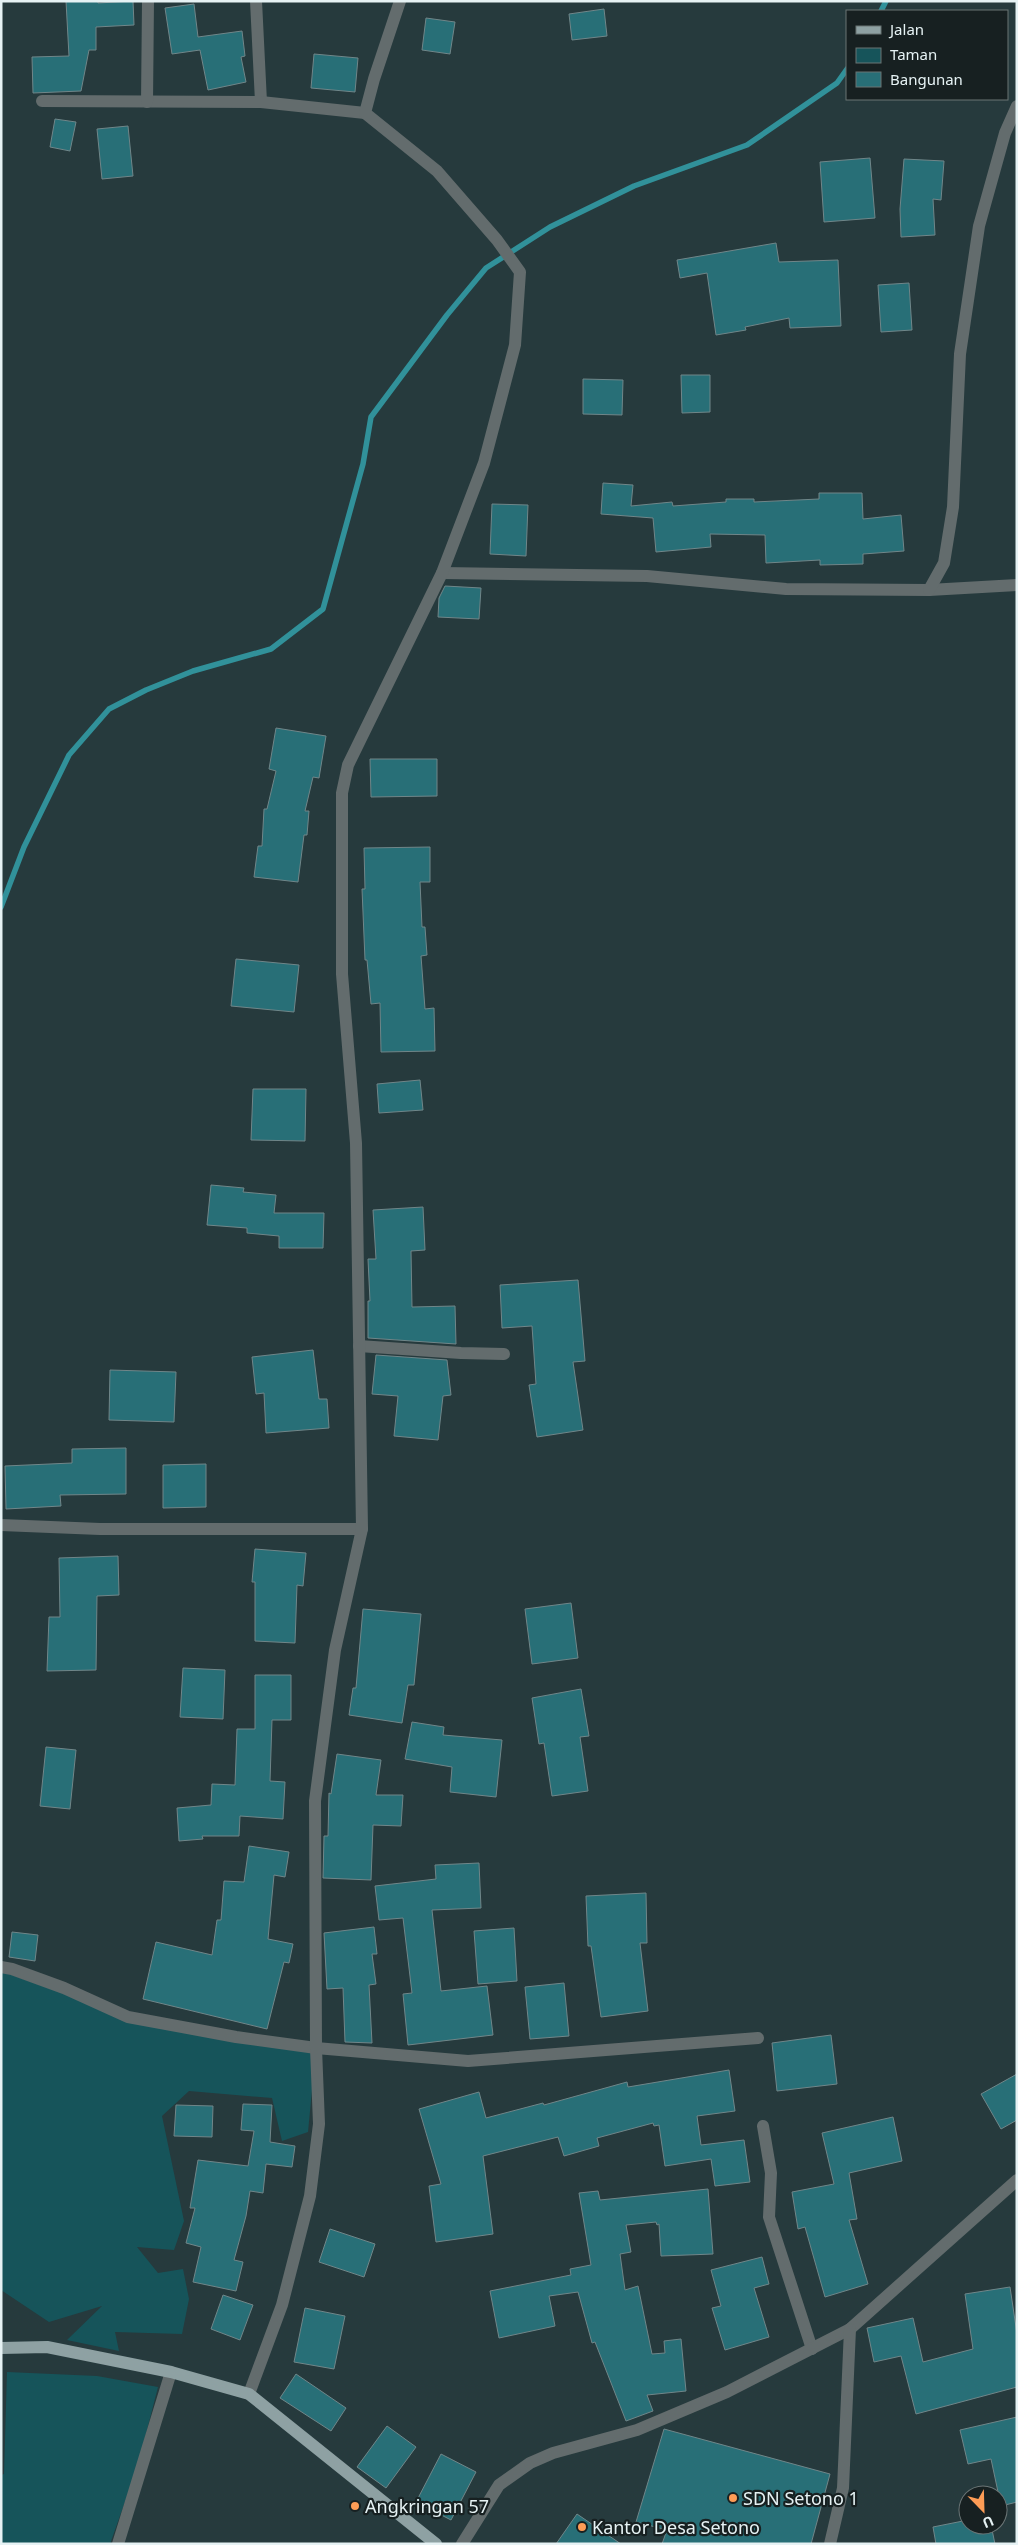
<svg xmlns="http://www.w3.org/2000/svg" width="1018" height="2545" font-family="'Noto Sans',sans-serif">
  <rect width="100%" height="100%" fill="#263a3d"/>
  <g fill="#16545a">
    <path d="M 1,1971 L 128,2017 L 316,2048 L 308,2132 L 282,2141 L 272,2098 L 189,2091 L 162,2116 L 184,2221 L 174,2250 L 137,2247 L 158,2273 L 183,2269 L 189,2299 L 182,2334 L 115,2332 L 119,2351 L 67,2340 L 102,2306 L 49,2322 L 1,2290 Z"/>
    <path d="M 7,2372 L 97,2376 L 158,2387 L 138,2465 L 110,2544 L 1,2544 L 1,2475 L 4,2474 Z"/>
  </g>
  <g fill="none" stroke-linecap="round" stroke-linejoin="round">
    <g stroke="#31919a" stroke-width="5.5">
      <path d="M 881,11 L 886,1"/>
      <path d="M 1,907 L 24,847 L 69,755 L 109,709 L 146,690 L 193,671 L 271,649 L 323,609 L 363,464 L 371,417 L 447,315 L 486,268 L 550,227 L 634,186 L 747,145 L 837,83 L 847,69"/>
    </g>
  </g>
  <g fill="#286f77" stroke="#708689">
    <path d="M 66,1 L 98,1 L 98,3 L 133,1 L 134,25 L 96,27 L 96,50 L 89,50 L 81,91 L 33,93 L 32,57 L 69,56 Z"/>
    <path d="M 194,4 L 198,37 L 242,31 L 245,56 L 241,57 L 246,82 L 208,90 L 200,50 L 172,54 L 165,8 Z"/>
    <path d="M 604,9 L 607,36 L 572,40 L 569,14 Z"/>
    <path d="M 426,18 L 455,22 L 450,54 L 422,50 Z"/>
    <path d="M 314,54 L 358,58 L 355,92 L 311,88 Z"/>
    <path d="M 55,119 L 76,122 L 70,151 L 50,147 Z"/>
    <path d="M 128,126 L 133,176 L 102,179 L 97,129 Z"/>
    <path d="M 870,158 L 875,218 L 824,222 L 820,162 Z"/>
    <path d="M 904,159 L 944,161 L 941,200 L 933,199 L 935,235 L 901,237 L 900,209 Z"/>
    <path d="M 776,243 L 779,262 L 838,260 L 841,326 L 790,328 L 789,318 L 745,327 L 746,330 L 716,335 L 707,273 L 680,278 L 677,260 Z"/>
    <path d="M 909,283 L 912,330 L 881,332 L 878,285 Z"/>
    <path d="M 681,375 L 710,375 L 710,412 L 682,413 Z"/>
    <path d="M 583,379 L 623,380 L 622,415 L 583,414 Z"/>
    <path d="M 603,483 L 633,485 L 631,506 L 672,502 L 673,506 L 726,502 L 726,499 L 754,499 L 754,502 L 819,499 L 819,493 L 862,493 L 863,519 L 901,515 L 904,551 L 863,554 L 863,564 L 820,565 L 820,560 L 766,563 L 765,535 L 710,534 L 711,547 L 656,552 L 653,518 L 601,514 Z"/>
    <path d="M 492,504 L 528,505 L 526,556 L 490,554 Z"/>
    <path d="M 445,586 L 481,588 L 479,619 L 438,617 L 439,598 Z"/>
    <path d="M 276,728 L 326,736 L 319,778 L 313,777 L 305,811 L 309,811 L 307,835 L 304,835 L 298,882 L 254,877 L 258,846 L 262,846 L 264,809 L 267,809 L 276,771 L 269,769 Z"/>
    <path d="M 370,759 L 437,759 L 437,796 L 371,797 Z"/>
    <path d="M 430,847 L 430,882 L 420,882 L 422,927 L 425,927 L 427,955 L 421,956 L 425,1009 L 434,1008 L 435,1051 L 381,1052 L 380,1003 L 371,1004 L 367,960 L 365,960 L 362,889 L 365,889 L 364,848 Z"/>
    <path d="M 236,959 L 299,965 L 294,1012 L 231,1006 Z"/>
    <path d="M 420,1080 L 423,1110 L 379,1113 L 377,1084 Z"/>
    <path d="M 253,1089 L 306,1089 L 305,1141 L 251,1140 Z"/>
    <path d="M 211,1185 L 244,1188 L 243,1192 L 276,1195 L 274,1213 L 324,1213 L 323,1248 L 279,1248 L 279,1236 L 247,1233 L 247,1228 L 207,1225 Z"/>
    <path d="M 423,1207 L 425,1250 L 411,1251 L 412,1307 L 455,1306 L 456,1344 L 368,1338 L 368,1301 L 370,1301 L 368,1259 L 376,1259 L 373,1210 Z"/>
    <path d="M 578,1280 L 585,1361 L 573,1362 L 583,1430 L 537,1437 L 529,1385 L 536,1384 L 532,1326 L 502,1328 L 500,1285 Z"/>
    <path d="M 313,1350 L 319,1399 L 327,1399 L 329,1428 L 266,1433 L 264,1393 L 256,1394 L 252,1357 Z"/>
    <path d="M 376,1355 L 447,1360 L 451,1395 L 443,1396 L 438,1440 L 394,1436 L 398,1396 L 372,1394 Z"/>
    <path d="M 110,1370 L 176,1372 L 174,1422 L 109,1420 Z"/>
    <path d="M 126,1448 L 126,1494 L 60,1495 L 61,1506 L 6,1509 L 5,1466 L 72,1463 L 72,1449 Z"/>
    <path d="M 206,1464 L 206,1507 L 163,1508 L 163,1465 Z"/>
    <path d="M 255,1549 L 306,1553 L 303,1586 L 297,1585 L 295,1643 L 255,1641 L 255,1582 L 252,1582 Z"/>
    <path d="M 118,1556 L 119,1595 L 97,1596 L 96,1670 L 47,1671 L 49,1617 L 60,1617 L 59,1558 Z"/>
    <path d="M 571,1603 L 578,1658 L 532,1664 L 525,1609 Z"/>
    <path d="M 363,1609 L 421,1614 L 414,1685 L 408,1685 L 402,1723 L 349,1715 L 353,1688 L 356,1688 Z"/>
    <path d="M 183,1668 L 225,1670 L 223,1719 L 180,1717 Z"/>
    <path d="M 255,1675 L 291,1675 L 291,1720 L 272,1720 L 270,1781 L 285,1782 L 283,1819 L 240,1816 L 239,1836 L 202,1836 L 203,1839 L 179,1841 L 177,1808 L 211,1805 L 212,1784 L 235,1785 L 237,1729 L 255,1729 Z"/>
    <path d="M 581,1689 L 589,1736 L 580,1737 L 588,1791 L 552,1796 L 544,1743 L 539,1744 L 532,1698 Z"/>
    <path d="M 412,1722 L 444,1727 L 443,1735 L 502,1740 L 496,1797 L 450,1792 L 452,1767 L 405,1759 Z"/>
    <path d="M 46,1747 L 76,1750 L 70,1809 L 40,1806 Z"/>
    <path d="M 337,1754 L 381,1760 L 376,1795 L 403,1795 L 401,1826 L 373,1825 L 371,1880 L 323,1878 L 324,1836 L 328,1836 L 329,1793 L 331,1794 Z"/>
    <path d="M 249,1846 L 289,1852 L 285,1877 L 274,1875 L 268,1939 L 293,1944 L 289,1963 L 284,1962 L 267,2029 L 143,1999 L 156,1942 L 212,1955 L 217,1920 L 221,1920 L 224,1881 L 244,1882 Z"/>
    <path d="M 479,1863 L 481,1908 L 432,1910 L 441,1991 L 487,1986 L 493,2035 L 408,2045 L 403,1994 L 412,1993 L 403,1918 L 379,1920 L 375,1886 L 436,1879 L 435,1865 Z"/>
    <path d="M 646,1893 L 647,1943 L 640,1943 L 648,2011 L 601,2017 L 591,1946 L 588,1946 L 586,1896 Z"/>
    <path d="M 374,1927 L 377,1954 L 372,1954 L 376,1984 L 369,1985 L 372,2043 L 345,2042 L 343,1988 L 327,1989 L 324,1933 Z"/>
    <path d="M 514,1928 L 517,1981 L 478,1984 L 474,1931 Z"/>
    <path d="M 12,1932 L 38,1935 L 35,1961 L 9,1957 Z"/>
    <path d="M 564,1983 L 569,2036 L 530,2039 L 525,1987 Z"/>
    <path d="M 831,2035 L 837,2084 L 777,2091 L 772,2043 Z"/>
    <path d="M 729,2070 L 735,2111 L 697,2116 L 701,2145 L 744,2140 L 750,2182 L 715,2186 L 711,2159 L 665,2166 L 659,2125 L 654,2126 L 653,2123 L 597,2138 L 599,2146 L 564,2156 L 558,2137 L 483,2156 L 493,2234 L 436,2242 L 429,2186 L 441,2184 L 419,2109 L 479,2092 L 486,2118 L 543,2103 L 544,2105 L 627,2082 L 628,2087 Z"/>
    <path d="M 1017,2074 L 1017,2120 L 1001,2129 L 981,2094 Z"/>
    <path d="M 243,2104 L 272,2105 L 270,2142 L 295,2146 L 292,2167 L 266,2164 L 263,2193 L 250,2191 L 246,2216 L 234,2260 L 243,2262 L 236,2291 L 193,2282 L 201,2247 L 186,2243 L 195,2208 L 190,2208 L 198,2160 L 248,2166 L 254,2131 L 241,2130 Z"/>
    <path d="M 176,2105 L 213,2106 L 212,2137 L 174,2136 Z"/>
    <path d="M 893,2117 L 902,2161 L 849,2173 L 857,2219 L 849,2220 L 868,2284 L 825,2297 L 805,2227 L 798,2229 L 792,2192 L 834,2184 L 822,2133 Z"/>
    <path d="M 708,2189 L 713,2254 L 661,2256 L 659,2224 L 657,2225 L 656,2222 L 626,2225 L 631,2252 L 620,2254 L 625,2290 L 638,2286 L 652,2354 L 665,2353 L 664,2341 L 681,2339 L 686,2391 L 647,2395 L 653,2411 L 626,2421 L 595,2342 L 592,2343 L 578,2292 L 549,2296 L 555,2326 L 499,2338 L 490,2291 L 571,2275 L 570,2269 L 591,2265 L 579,2193 L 598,2191 L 600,2200 Z"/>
    <path d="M 330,2229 L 375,2244 L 364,2277 L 319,2262 Z"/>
    <path d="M 762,2257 L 769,2284 L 754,2288 L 769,2337 L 725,2350 L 712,2308 L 721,2306 L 711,2270 Z"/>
    <path d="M 1010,2287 L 1017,2334 L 1017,2387 L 916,2414 L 901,2356 L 874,2362 L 867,2328 L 913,2318 L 923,2362 L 973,2349 L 965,2294 Z"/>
    <path d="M 223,2295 L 253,2305 L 240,2340 L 211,2329 Z"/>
    <path d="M 305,2308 L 345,2316 L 334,2369 L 294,2362 Z"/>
    <path d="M 296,2374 L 346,2408 L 331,2431 L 280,2398 Z"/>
    <path d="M 1017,2417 L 1017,2502 L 1001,2506 L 991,2459 L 968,2464 L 960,2430 Z"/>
    <path d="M 387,2426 L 416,2447 L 386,2488 L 357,2467 Z"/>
    <path d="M 664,2429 L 830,2474 L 811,2544 L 662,2544 L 667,2530 L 636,2522 Z"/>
    <path d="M 441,2454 L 476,2472 L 451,2520 L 416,2502 Z"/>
    <path d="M 577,2514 L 621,2544 L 556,2544 Z"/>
    <path d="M 968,2520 L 968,2525 L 991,2525 L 995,2544 L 936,2544 L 933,2527 Z"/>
  </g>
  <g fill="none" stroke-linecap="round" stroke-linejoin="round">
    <g stroke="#636c6d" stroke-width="12">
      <path d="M 256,1 L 261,102"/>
      <path d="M 42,101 L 261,102 L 365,113"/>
      <path d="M 147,102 L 148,1"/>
      <path d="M 442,573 L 647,576 L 786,589 L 929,590 L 1017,585"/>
      <path d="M 929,590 L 944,563 L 953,507 L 960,354 L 979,226 L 1005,133 L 1017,106"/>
      <path d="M 359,1346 L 461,1353 L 504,1354"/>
      <path d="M 1,1525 L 100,1529 L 362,1529"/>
      <path d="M 1,1967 L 12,1969 L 64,1988 L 128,2017 L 236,2037 L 316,2048 L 468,2061 L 758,2038"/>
      <path d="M 763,2126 L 771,2173 L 769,2217 L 812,2349"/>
      <path d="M 249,2394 L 282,2305 L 310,2196 L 319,2124 L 316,2048 L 315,1801 L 335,1650 L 362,1529 L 356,1143 L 342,974 L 342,793 L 348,765 L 442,573 L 484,463 L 515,345 L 520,272 L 497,240 L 437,171 L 365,113 L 374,79 L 400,1"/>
      <path d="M 118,2544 L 171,2372"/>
      <path d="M 462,2544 L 499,2485 L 530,2463 L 553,2453 L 637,2430 L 727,2392 L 850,2329 L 1017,2180"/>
      <path d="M 830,2544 L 843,2488 L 850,2329"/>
    </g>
    <path stroke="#8ea1a3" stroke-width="12" d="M 1,2348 L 47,2347 L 171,2372 L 249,2394 L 436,2544"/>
  </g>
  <g fill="#fd9c56" stroke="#172021" stroke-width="2">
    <circle cx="733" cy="2498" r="5"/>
    <circle cx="355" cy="2506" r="5"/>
    <circle cx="582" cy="2527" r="5"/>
  </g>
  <g text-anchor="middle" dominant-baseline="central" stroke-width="4.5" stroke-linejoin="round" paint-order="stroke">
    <g font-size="18" fill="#e6f2f4" stroke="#172021" text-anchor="start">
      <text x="743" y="2498">SDN Setono 1</text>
      <text x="365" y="2506">Angkringan 57</text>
      <text x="592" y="2527">Kantor Desa Setono</text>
    </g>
  </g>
  <rect width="1018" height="2545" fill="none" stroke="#e6f2f4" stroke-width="5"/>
  <rect x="846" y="10" width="162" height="90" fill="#172021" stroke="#6a7475"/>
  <rect x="856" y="26" width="25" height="8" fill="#8ea1a3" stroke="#6a7475"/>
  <text x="890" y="35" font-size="15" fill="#e6f2f4">Jalan</text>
  <rect x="856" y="48" width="25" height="15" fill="#16545a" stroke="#6a7475"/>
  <text x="890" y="60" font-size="15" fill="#e6f2f4">Taman</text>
  <rect x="856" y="72" width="25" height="15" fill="#286f77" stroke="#6a7475"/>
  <text x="890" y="85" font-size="15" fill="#e6f2f4">Bangunan</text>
  <g transform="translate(983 2510) rotate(157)"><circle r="24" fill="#172021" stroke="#6a7475"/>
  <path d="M0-4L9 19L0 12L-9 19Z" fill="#fd9c56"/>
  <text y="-8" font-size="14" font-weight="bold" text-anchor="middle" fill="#e6f2f4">U</text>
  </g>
</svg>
